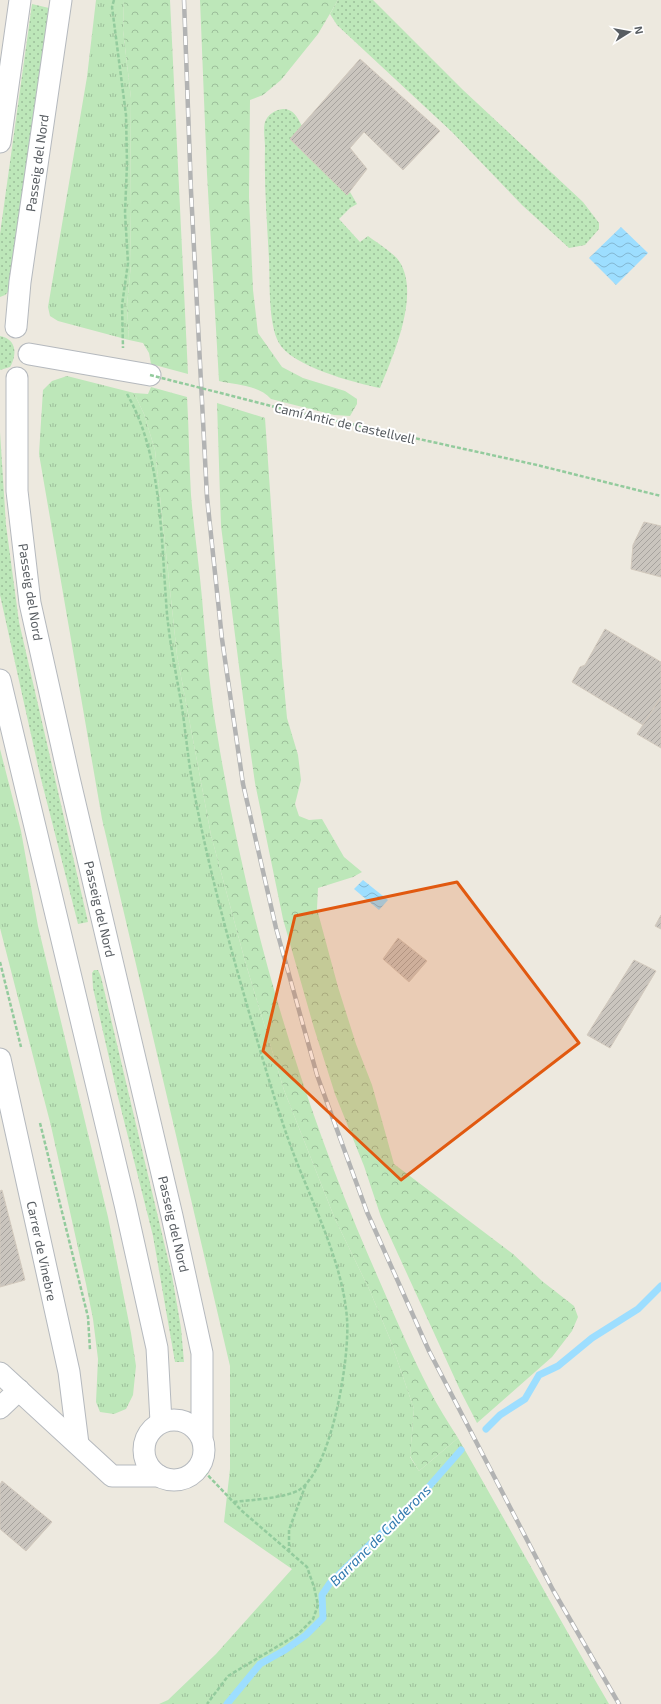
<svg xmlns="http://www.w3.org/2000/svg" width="661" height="1704" font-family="'Exo 2',sans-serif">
  <defs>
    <pattern id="grass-tufts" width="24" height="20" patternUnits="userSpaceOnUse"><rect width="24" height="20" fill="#bde7b9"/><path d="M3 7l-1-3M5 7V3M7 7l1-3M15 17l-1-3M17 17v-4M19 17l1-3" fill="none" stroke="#9cbe9a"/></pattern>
    <pattern id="forest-crowns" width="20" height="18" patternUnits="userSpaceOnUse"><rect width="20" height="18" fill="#bde7b9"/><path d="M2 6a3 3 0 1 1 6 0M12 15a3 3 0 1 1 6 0" fill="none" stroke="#9cbe9a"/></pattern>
    <pattern id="garden-dots" width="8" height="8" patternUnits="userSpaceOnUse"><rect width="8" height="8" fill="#bde7b9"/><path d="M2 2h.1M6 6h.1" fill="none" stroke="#9cbe9a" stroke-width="1.8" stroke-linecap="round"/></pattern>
    <pattern id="water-waves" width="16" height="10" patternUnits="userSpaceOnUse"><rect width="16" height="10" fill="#9ddeff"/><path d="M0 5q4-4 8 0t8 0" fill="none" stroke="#83b7d2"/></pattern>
    <pattern id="building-hatch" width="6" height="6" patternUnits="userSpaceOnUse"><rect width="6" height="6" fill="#cac5be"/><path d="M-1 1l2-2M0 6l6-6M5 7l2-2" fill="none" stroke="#a7a39e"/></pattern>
  </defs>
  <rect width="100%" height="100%" fill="#ede9df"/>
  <g fill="url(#grass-tufts)">
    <path d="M 96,0 L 124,0 L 123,30 L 131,98 L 130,208 L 131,264 L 127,306 L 129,340 L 58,321 L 50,316 L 48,307 L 87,77 Z"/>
    <path d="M 67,376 L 134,393 L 144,414 L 155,450 L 177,655 L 211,835 L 245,961 L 284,1090 L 335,1219 L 370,1291 L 390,1339 L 414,1409 L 410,1457 L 419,1471 L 458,1438 C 509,1526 557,1616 609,1704 L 159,1704 L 168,1700 L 216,1654 L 292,1569 L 224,1522 L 230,1469 L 230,1366 L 102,819 L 39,454 L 43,390 L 52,381 Z"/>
    <path d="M 0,749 L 21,831 L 38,926 L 108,1217 L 131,1333 L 136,1366 L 133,1395 L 126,1409 L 114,1414 L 100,1412 L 96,1402 L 98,1359 L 93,1319 L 86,1284 L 51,1126 L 0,928 Z"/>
  </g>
  <g fill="url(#forest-crowns)">
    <path d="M 124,0 L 170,0 L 188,374 L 151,364 L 149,353 L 143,343 L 129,340 L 127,306 L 131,264 L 130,208 L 131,98 L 123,30 Z"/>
    <path d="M 200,0 L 338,0 L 318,34 L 281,80 L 263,95 L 250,100 L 249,197 L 253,290 L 258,333 L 282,367 L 303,378 L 345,391 L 357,399 L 357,404 L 350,416 L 334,415 L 271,399 C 259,385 236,385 219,381 L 207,174 Z"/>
    <path d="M 151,387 L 187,397 C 189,430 189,463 191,495 C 194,530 199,564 202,598 C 206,646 210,693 218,739 C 247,917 298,1091 369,1257 C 389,1302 407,1347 430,1391 C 438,1407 448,1422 458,1438 L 419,1471 L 410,1456 L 414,1409 L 390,1339 L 370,1291 L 335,1219 L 284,1090 L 245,961 L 211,835 L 177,655 L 155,450 L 144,414 L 134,393 L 148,394 Z"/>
    <path d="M 217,403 L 265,418 L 282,664 L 287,718 L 298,755 L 301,780 L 295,804 L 299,816 L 309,820 L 322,819 L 344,857 L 362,872 L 353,877 L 318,888 L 317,909 L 338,987 L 356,1044 L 372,1085 L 394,1164 L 513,1254 L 542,1281 L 574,1306 L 578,1317 L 572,1331 L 552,1357 L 477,1423 L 461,1392 L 381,1217 L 364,1166 L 335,1094 L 314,1028 L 283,919 L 255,783 L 245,713 L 221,526 Z"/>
  </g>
  <g fill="url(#garden-dots)">
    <path d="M 338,0 L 373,0 L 463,90 L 583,202 L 599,223 L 599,229 L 585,245 L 569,248 L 522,205 L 452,132 L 337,25 L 330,14 Z"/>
    <path d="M 32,4 L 49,8 L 8,292 L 5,295 L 0,297 L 0,234 Z"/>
    <path d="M 283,109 C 294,109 297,117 302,126 L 290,139 L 347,195 L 350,192 L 357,204 L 350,208 L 339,219 L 360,242 L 368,236 C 376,242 395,254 399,261 C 421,293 393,356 380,388 C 355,383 291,366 279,343 C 268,324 270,282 269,259 C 267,222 264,184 265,147 C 265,140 263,129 265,122 C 268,114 275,110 283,109 Z"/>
    <path d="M 0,336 C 17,339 17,355 10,367 L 0,370 Z"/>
    <path d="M 0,432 L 6,525 L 19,622 L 88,922 L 78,924 L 40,775 L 0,595 Z"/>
    <path d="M 94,970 L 98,970 L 101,977 L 172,1276 L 181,1328 L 184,1362 L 175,1362 L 153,1236 L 118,1097 L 93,988 L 92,973 Z"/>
  </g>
  <g fill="url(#water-waves)">
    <path d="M 621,227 L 648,253 L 616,285 L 589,258 Z"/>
    <path d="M 363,880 L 388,900 L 379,910 L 354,889 Z"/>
  </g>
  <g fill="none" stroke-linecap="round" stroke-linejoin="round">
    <g stroke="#9ddeff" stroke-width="7">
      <path d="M 486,1429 L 500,1415 L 525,1399 L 539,1375 L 558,1366 L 592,1338 L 638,1309 L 661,1286"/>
      <path d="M 227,1704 L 260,1664 L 285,1650 L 306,1635 L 323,1618 L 322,1595 L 330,1583 L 425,1491 L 461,1450"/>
    </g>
  </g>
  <g fill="url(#building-hatch)" stroke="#d2c9bd">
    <path d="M 360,59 L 440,131 L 403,170 L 364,132 L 350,148 L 367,169 L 347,195 L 290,139 Z"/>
    <path d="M 644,522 L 661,526 L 661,577 L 631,569 L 633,545 Z"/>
    <path d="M 605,629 L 661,662 L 661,697 L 643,725 L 572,682 L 580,667 L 585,665 Z"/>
    <path d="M 661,697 L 661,748 L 637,734 Z"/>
    <path d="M 661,915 L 661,929 L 655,926 Z"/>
    <path d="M 398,938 L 427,961 L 409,982 L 383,959 Z"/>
    <path d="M 634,960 L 656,971 L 610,1048 L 587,1035 Z"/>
    <path d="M 2,1190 L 25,1280 L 0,1287 L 0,1191 Z"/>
    <path d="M 2,1481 L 52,1522 L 26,1551 L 0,1529 L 0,1485 Z"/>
  </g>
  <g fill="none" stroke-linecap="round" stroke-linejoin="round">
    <defs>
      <g id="street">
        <path d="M 0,142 L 20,0"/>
        <path d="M 16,327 L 20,282 L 61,0"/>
        <path d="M 29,354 L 150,375"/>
        <path d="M 17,378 L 17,491 L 30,603 L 69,778 L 172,1216 L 202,1353 L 202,1436"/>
        <path d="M 0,680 L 125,1204 L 157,1348 L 161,1422"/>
        <path d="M 0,1059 L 69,1372 L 78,1444"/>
        <path d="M 0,1373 L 112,1476 L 159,1476"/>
        <path d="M 0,1408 L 19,1390"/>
        <circle cx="174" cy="1450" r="30"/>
      </g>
    </defs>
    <use href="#street" stroke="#b5b9be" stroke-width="23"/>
    <g stroke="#93cb9d" stroke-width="2.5" stroke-dasharray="4 2" stroke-linecap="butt">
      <path d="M 114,0 L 112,7 L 126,115 L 127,164 L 125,213 L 128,263 L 122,305 L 123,348"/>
      <path d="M 127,394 C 161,453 161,534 166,600 C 168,637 176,672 182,708 C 186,734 188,760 193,786 C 208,867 230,947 253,1026 C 265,1067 277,1108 291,1147 C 311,1201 343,1262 347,1319 C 350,1357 332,1469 299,1490 C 286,1498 250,1500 234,1502"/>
      <path d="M 287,410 L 537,465 L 661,496"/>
      <path d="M 0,962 L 21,1047"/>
      <path d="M 40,1123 L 88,1317 L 90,1350"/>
      <path d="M 200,1467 L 242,1511 L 307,1567 L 314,1587 L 318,1605 L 313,1619 L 298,1634 L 228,1676 L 207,1704"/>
      <path d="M 289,1552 L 289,1530 L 306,1484"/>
    </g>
    <use href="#street" stroke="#fff" stroke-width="21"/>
    <defs>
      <path id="rail" d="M 184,0 L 191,191 L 207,497 L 222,639 L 243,784 L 276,928 L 317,1075 L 367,1212 L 429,1351 L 553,1590 L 619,1704"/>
    </defs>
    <use href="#rail" stroke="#b2b3b3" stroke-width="4.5"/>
    <use href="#rail" stroke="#fff" stroke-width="3" stroke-dasharray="9" stroke-linecap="butt"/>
    <path stroke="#93cb9d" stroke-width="2.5" stroke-dasharray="4 2" stroke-linecap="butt" d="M 150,375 L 287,410"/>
  </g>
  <path fill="#e15910" fill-opacity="0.2" stroke="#e15910" stroke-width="3" stroke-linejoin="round" d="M 457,882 L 579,1043 L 401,1180 L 263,1051 L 295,916 Z"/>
  <g text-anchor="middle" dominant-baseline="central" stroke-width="4" stroke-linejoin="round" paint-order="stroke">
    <g font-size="13" fill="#585d62" stroke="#fff">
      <text transform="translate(37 163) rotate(-82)">Passeig del Nord</text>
      <text transform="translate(345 423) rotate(13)">Camí Antic de Castellvell</text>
      <text transform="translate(31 592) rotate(81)">Passeig del Nord</text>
      <text transform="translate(100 909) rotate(77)">Passeig del Nord</text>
      <text transform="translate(174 1224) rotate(77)">Passeig del Nord</text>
      <text transform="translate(42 1251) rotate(78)">Carrer de Vinebre</text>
    </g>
    <g font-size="14" font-style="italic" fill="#317aaf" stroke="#fff">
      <text transform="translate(380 1535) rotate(-45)">Barranc de Calderons</text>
    </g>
  </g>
  <g transform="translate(629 32) rotate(79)" stroke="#ffffff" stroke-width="3" paint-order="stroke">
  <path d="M0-3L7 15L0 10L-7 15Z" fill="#585d62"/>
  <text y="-6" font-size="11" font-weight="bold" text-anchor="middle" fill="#585d62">N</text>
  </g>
</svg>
